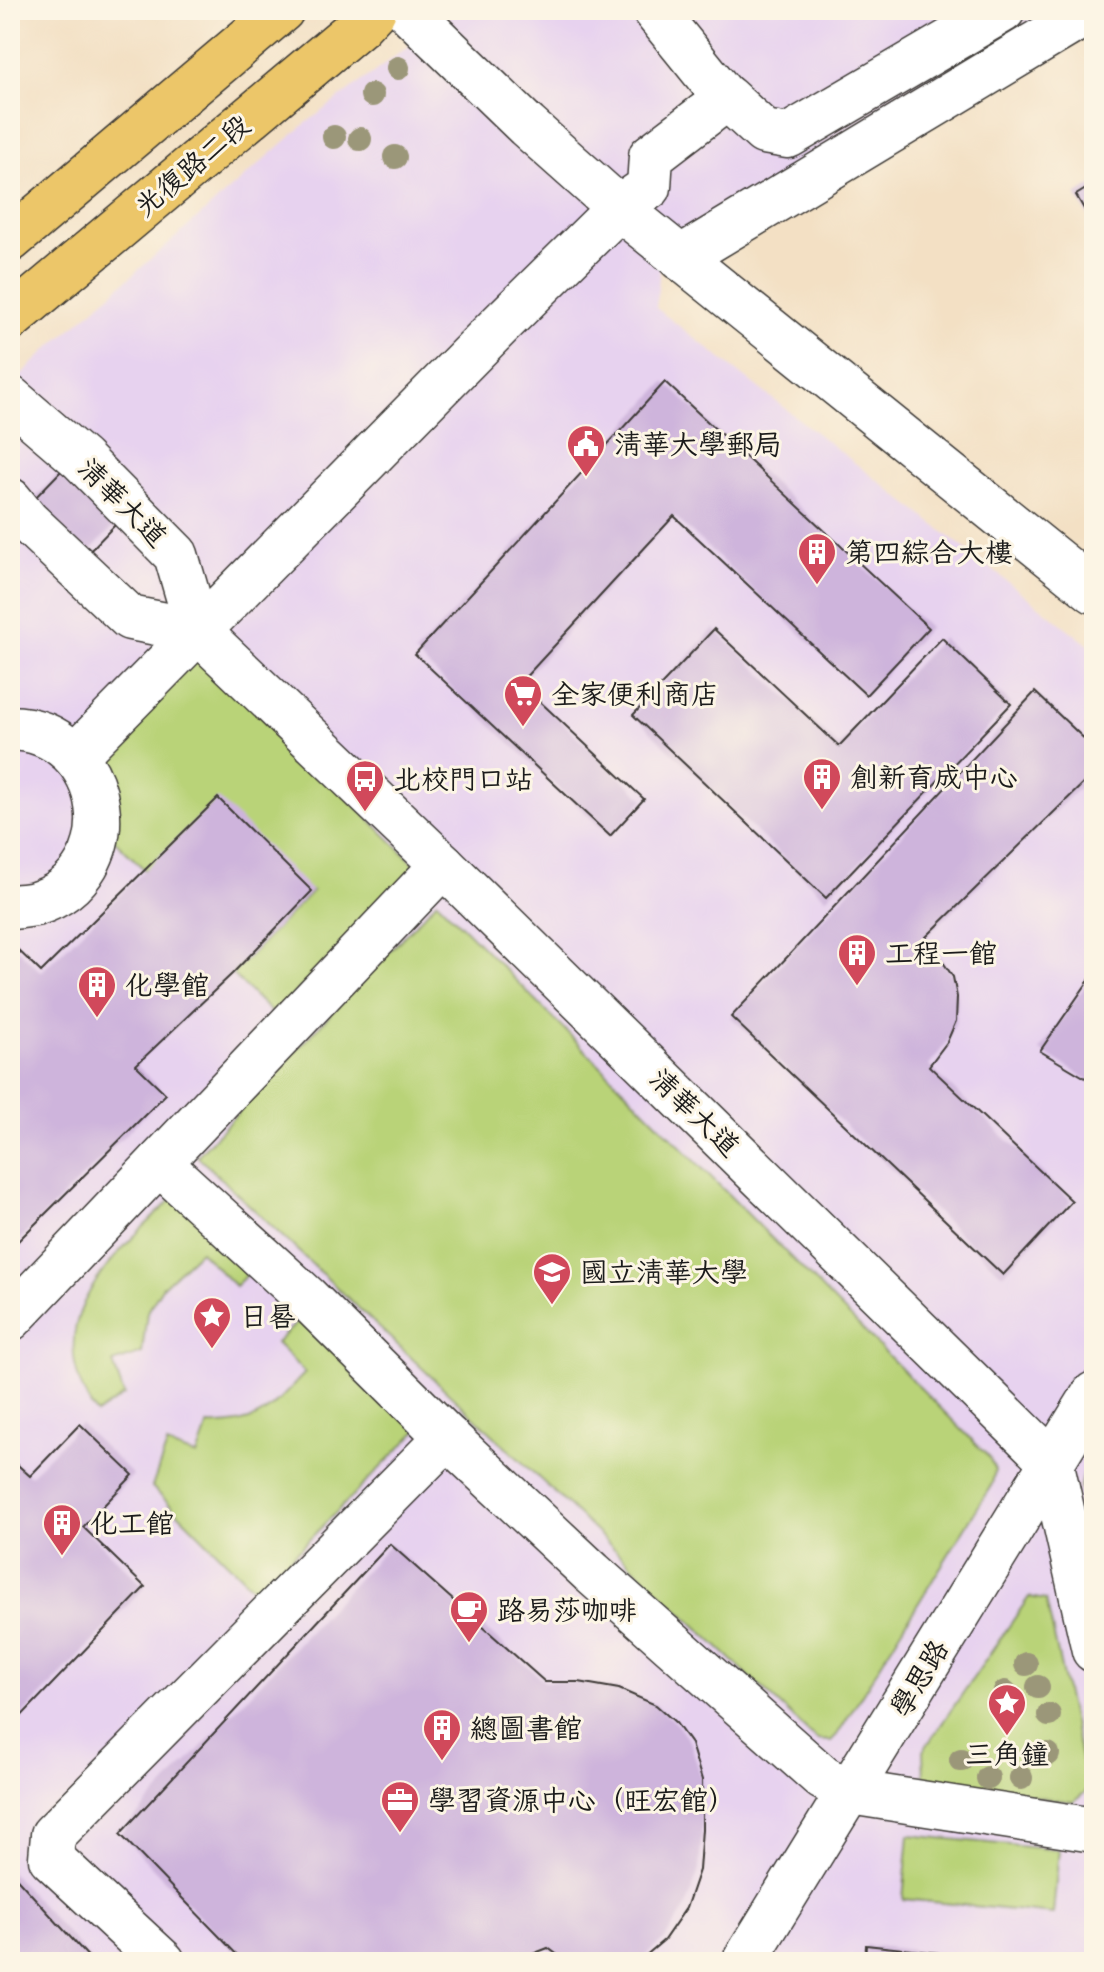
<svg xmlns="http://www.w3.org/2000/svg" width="1104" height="1972" font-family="Itim,'LXGW WenKai TC',sans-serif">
  <rect width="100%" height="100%" fill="#fcf5e5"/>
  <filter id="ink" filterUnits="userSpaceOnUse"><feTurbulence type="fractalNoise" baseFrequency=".0125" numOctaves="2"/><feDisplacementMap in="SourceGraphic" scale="16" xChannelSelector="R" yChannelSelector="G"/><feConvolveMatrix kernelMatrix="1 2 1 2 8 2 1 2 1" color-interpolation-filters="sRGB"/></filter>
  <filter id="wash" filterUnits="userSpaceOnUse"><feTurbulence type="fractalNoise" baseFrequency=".006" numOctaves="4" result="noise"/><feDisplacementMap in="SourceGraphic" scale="32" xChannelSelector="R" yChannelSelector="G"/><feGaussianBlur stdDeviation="1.8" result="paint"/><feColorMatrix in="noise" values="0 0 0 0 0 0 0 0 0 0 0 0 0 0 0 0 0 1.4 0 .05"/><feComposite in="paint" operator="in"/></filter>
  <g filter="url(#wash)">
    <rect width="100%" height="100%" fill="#f3e0c4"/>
    <path fill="#e7d2ef" d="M 457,10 L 1072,10 L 660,269 L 656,308 L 1094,649 L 1094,1962 L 10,1962 L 10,386 L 47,350 L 305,124 Z"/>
    <g fill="#b9d378" stroke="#6a784a" stroke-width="2">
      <path d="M 194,647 L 418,867 L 274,1015 L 232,974 L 312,891 L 145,870 L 111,837 L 94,752 Z"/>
      <path d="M 437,901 L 989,1457 L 995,1470 L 992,1484 L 837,1735 L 831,1741 L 817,1740 L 197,1156 Z"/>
      <path d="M 179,1192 L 256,1266 L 235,1286 L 200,1251 L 163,1286 L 147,1312 L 142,1353 L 113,1363 L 124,1395 L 96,1414 C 33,1318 115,1256 179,1192 Z"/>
      <path d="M 308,1312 L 422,1426 L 257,1592 L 152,1487 L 167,1445 L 197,1456 L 208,1425 C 261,1427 271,1408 305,1373 L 276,1343 Z"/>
      <path d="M 1087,1458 L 1094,1476 L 1094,1535 L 1080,1486 Z"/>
      <path d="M 1029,1597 L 1046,1600 L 1088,1790 L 1073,1802 L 924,1780 L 923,1751 Z"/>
      <path d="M 909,1835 L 1059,1850 L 1053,1914 L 903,1899 Z"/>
    </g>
    <g id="blocks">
      <g fill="#ceb4dc">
        <path d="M 1094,184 L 1094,226 L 1076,195 Z"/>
        <path d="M 665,382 L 929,628 L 866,695 L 674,516 L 520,683 L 644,799 L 610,836 L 415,654 Z"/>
        <path d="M 63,469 L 117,523 L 84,557 L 30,503 Z"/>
        <path d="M 714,629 L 839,746 L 942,638 L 1011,704 L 826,898 L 633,715 Z"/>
        <path d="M 1035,692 L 1094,748 L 1094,773 L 926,937 L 953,977 L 957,997 L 956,1021 L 947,1042 L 929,1066 L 1072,1201 L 1003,1275 L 731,1017 Z"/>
        <path d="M 218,798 L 312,891 L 232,974 L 136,1065 L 166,1094 L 14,1245 L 10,1241 L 10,942 L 41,972 Z"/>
        <path d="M 1094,973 L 1094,1083 L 1040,1051 Z"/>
        <path d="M 80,1424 L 133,1475 L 83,1527 L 145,1587 L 10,1728 L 10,1458 L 30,1476 Z"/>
        <path d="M 390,1544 L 545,1682 L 579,1682 L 619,1689 L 656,1705 L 676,1723 L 691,1744 L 702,1780 L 702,1829 L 699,1870 L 686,1908 L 664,1940 L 638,1962 L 567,1962 L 548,1948 L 512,1962 L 244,1962 L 120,1834 Z"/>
        <path d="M 10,1871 L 93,1962 L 10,1962 Z"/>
        <path d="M 866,1945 L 1003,1960 L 1003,1962 L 865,1962 Z"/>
      </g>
    </g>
  </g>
  <g filter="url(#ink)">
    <use href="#blocks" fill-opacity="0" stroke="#3c3935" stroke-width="2"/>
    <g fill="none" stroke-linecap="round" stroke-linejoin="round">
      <defs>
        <g id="minor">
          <path d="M 407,10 L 527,126 L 619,208 L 1094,591"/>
          <path d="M 654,10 L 726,99"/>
          <path d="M 680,258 L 1092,10"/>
          <path d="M 10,398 L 81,459 L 176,555 L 198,631 L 443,865 L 1051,1461 L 1094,1650"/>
          <path d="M 10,500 L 27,521 L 130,618 L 198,631"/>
          <path d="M 10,728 C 112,730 132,875 35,904 C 27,906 18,906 10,907"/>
          <path d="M 76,755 L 501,324 L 619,208 L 649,187 L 651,156 L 727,98 L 764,132 L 788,136 L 1003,10"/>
          <path d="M 159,1163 L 306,1297 L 447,1437 L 53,1835 L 51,1858 L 163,1962"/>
          <path d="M 10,1319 L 443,865"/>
          <path d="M 447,1437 L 592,1573 L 823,1778 L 850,1792 L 1094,1830"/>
          <path d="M 744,1962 L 1094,1394"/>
        </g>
        <g id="major">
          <path d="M 10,240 L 282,10"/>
          <path d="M 10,319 L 359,26 L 374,10"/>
        </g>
      </defs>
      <use href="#minor" stroke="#3c3935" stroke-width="47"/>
      <use href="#major" stroke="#3c3935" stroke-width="47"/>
      <use href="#minor" stroke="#fff" stroke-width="44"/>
      <use href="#major" stroke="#ecc669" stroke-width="44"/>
    </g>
    <g fill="#9b9779">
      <circle cx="398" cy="68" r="12"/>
      <circle cx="372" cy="95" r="12"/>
      <circle cx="334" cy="137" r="12"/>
      <circle cx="360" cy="139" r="12"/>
      <circle cx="395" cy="157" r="12"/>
      <circle cx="1026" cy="1664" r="12"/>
      <circle cx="1038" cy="1687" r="12"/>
      <circle cx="1005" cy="1692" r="12"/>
      <circle cx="1049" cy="1715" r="12"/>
      <circle cx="1048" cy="1754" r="12"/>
      <circle cx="961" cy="1760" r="12"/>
      <circle cx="988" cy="1778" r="12"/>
      <circle cx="1021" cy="1778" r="12"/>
    </g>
  </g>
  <defs>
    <symbol id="civic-pin" viewBox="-11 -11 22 30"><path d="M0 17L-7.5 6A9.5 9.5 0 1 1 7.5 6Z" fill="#d1495b" stroke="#fcf5e5"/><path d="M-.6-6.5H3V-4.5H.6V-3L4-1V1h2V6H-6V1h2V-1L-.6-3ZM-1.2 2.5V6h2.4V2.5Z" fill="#fff"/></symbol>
    <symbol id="building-pin" viewBox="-11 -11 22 30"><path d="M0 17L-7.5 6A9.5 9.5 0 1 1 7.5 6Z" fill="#d1495b" stroke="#fcf5e5"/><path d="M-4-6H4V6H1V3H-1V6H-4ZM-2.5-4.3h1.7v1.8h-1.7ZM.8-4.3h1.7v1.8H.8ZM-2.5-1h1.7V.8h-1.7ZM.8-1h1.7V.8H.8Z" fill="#fff"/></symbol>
    <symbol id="supermarket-pin" viewBox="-11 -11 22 30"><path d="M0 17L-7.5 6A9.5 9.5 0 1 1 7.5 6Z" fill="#d1495b" stroke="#fcf5e5"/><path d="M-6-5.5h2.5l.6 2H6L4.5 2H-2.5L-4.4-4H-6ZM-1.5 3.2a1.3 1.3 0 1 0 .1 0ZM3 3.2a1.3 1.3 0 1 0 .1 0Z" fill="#fff"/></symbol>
    <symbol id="bus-pin" viewBox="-11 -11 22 30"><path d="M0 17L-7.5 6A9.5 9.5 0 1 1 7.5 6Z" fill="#d1495b" stroke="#fcf5e5"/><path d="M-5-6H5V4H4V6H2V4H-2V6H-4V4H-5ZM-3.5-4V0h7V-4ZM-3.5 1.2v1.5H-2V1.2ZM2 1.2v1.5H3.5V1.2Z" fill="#fff"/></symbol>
    <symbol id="university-pin" viewBox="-11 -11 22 30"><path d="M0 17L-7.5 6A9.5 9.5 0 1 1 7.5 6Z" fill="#d1495b" stroke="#fcf5e5"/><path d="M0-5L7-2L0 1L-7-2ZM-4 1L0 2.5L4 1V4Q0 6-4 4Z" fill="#fff"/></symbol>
    <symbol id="sight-pin" viewBox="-11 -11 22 30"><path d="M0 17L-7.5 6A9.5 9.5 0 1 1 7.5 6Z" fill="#d1495b" stroke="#fcf5e5"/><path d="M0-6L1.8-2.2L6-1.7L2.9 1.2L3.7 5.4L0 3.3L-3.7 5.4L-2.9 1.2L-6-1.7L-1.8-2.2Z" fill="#fff"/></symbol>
    <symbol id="cafe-pin" viewBox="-11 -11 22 30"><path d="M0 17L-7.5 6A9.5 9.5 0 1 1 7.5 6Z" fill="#d1495b" stroke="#fcf5e5"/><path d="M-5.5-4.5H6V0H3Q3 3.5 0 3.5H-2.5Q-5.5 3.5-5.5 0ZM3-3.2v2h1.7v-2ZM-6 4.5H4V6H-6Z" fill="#fff"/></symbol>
    <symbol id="office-pin" viewBox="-11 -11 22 30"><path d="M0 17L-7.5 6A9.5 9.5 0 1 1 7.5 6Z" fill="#d1495b" stroke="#fcf5e5"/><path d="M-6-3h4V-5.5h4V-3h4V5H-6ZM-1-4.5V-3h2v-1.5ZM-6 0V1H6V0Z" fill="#fff"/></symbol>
  </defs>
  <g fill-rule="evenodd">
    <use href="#civic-pin" x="564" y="422" width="44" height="60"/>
    <use href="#building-pin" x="795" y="530" width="44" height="60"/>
    <use href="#supermarket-pin" x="501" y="672" width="44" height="60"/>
    <use href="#building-pin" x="800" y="755" width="44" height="60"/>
    <use href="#bus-pin" x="343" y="757" width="44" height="60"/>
    <use href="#building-pin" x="835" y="931" width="44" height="60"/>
    <use href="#building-pin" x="75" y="963" width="44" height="60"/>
    <use href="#university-pin" x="530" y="1250" width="44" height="60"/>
    <use href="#sight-pin" x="190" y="1294" width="44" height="60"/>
    <use href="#building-pin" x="40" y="1501" width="44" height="60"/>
    <use href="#cafe-pin" x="447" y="1588" width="44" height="60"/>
    <use href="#sight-pin" x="985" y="1681" width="44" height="60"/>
    <use href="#building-pin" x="420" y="1706" width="44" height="60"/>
    <use href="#office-pin" x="378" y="1778" width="44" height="60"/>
  </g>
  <g text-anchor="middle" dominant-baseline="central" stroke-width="6" stroke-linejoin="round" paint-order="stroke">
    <g font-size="28" fill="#1c1c1c" stroke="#fcf5e5">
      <text transform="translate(192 165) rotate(-40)">光復路二段</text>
      <text transform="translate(123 502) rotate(45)">清華大道</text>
      <text transform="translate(695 1112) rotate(44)">清華大道</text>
      <text transform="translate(919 1678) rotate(-59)">學思路</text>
    </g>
    <g font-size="28" fill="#1c1c1c" stroke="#fcf5e5" text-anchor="start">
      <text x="614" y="444">清華大學郵局</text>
      <text x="845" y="552">第四綜合大樓</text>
      <text x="551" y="694">全家便利商店</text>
      <text x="850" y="777">創新育成中心</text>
      <text x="393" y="779">北校門口站</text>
      <text x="885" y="953">工程一館</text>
      <text x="125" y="985">化學館</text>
      <text x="580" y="1272">國立清華大學</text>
      <text x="240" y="1316">日晷</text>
      <text x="90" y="1523">化工館</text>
      <text x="497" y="1610">路易莎咖啡</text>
      <text x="470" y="1728">總圖書館</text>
      <text x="1007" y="1754" text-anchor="middle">三角鐘</text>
      <text x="428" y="1800">學習資源中心（旺宏館）</text>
    </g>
  </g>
  <rect width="1104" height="1972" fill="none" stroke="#fcf5e5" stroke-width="40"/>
</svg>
